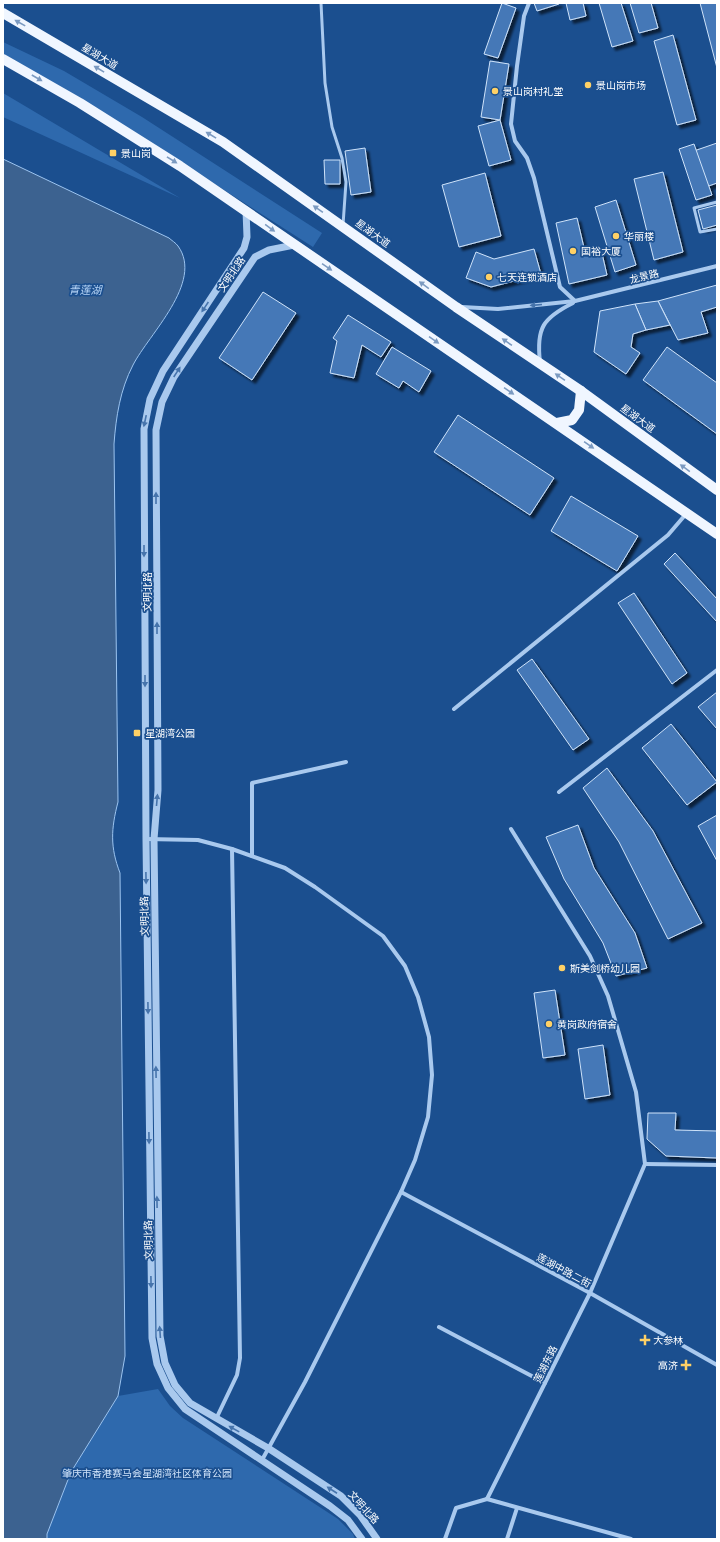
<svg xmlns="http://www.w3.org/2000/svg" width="720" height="1542" font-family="Manrope,'Noto Sans SC',sans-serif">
  <defs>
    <filter id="shadow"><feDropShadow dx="3.5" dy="3.5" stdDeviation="1" flood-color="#0009"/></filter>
  </defs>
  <rect width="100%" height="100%" fill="#1b4f8f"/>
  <g fill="#2e69ad">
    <path d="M 3,42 L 64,71 L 142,117 L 322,233 L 313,247 L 132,131 L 3,54 Z"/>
    <path d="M 3,93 L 180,198 L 3,117 Z"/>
    <path d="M 158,1389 L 170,1406 L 183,1418 L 338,1519 L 353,1534 L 355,1539 L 47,1539 L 47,1534 L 71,1472 L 118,1396 Z"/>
  </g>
  <path fill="#3c6290" stroke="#9cc4f0" d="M 3,159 L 169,238 C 171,240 176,243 178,246 C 204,282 149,334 133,365 C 120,390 116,417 114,444 L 118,802 C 111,829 110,847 120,873 L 125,1356 L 118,1396 L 71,1472 L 47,1534 L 47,1539 L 3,1539 Z"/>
  <g fill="#4478b7" stroke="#cfe3fa" filter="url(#shadow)">
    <path d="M 502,3 L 516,8 L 498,58 L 484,54 Z"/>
    <path d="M 534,3 L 559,3 L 559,4 L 537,11 Z"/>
    <path d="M 566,3 L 583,3 L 586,16 L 570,20 Z"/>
    <path d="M 599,3 L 621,3 L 633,41 L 612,47 Z"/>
    <path d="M 630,3 L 651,3 L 658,28 L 639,33 Z"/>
    <path d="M 700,3 L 717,3 L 717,68 Z"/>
    <path d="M 673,35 L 696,120 L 677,125 L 654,41 Z"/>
    <path d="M 490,61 L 509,64 L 500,120 L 481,117 Z"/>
    <path d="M 500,120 L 511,160 L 489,166 L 478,126 Z"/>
    <path d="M 717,143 L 717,183 L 703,188 L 691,152 Z"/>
    <path d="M 694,144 L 712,195 L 696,200 L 679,149 Z"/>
    <path d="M 365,148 L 371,192 L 351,195 L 345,151 Z"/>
    <path d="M 324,160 L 340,160 L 340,184 L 325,184 Z"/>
    <path d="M 663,172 L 683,252 L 654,260 L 634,179 Z"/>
    <path d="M 485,173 L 501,236 L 459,247 L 442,185 Z"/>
    <path d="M 616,200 L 636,265 L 615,272 L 595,207 Z"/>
    <path d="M 717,205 L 717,225 L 703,229 L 698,210 Z"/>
    <path d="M 577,218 L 585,252 L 601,249 L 607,275 L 569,284 L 556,223 Z"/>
    <path d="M 534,249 L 541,274 L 491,287 L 466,278 L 476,252 L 494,259 Z"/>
    <path d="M 717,285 L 717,307 L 701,312 L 708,333 L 678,340 L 658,301 Z"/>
    <path d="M 263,292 L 296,313 L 252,380 L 219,358 Z"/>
    <path d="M 658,301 L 670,325 L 646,330 L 635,304 Z"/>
    <path d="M 635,304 L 646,330 L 633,334 L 631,347 L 640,353 L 626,374 L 594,352 L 600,311 Z"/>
    <path d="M 348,315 L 391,342 L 381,357 L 362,345 L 354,378 L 330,373 L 337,341 L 333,338 Z"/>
    <path d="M 392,347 L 431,371 L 419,392 L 403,381 L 399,388 L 376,374 Z"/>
    <path d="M 667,347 L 717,383 L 717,434 L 643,380 Z"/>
    <path d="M 458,415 L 554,478 L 530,515 L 434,452 Z"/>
    <path d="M 571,496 L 638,536 L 617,571 L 551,531 Z"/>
    <path d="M 675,553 L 717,599 L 717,622 L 664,564 Z"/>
    <path d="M 634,593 L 687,673 L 672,684 L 618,603 Z"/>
    <path d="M 532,659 L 589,739 L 573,750 L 517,670 Z"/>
    <path d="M 717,692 L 717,729 L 698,707 Z"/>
    <path d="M 671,724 L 717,782 L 687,805 L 642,748 Z"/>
    <path d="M 607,768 L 653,831 L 702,923 L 668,939 L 619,842 L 583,788 Z"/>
    <path d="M 717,815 L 717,861 L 698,826 Z"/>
    <path d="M 578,825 L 594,868 L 635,933 L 647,968 L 616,976 L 603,943 L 564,879 L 546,837 Z"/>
    <path d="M 555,990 L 565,1055 L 543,1058 L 534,993 Z"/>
    <path d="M 603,1045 L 610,1095 L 585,1099 L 578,1049 Z"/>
    <path d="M 648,1113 L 676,1113 L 675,1130 L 717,1131 L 717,1158 L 666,1156 L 647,1139 Z"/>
  </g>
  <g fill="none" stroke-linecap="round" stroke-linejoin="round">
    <g stroke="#a9c9ee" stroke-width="3">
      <path d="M 321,3 L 325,83 L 332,127 L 342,158 L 346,182 L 343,225"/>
      <path d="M 717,202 L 694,208 L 700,232 L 717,229"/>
    </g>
    <g stroke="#a9c9ee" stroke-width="4">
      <path d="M 529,3 L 524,16 L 517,66 L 511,124 L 515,141 L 527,158 L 534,178 L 560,287 L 575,301"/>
      <path d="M 462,307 L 498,309 L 575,301 L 717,266"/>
      <path d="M 540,362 C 536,328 543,318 573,303"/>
      <path d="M 454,709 L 668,535 L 686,514"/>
      <path d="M 559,792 L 717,670"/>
      <path d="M 511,829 L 590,956 L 608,996 L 636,1092 L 645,1164"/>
      <path d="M 146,839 L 198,840 L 232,849 L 285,868 L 315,887 L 383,936 L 405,966 L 418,997 L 429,1037 L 432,1075 L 428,1117 L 415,1160 L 401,1192 L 305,1382 L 262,1460"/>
      <path d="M 252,856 L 252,783 L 346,762"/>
      <path d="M 645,1164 L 717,1165"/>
      <path d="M 401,1192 L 590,1293 L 717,1365"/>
      <path d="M 439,1327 L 545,1383"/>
      <path d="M 216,1419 L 237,1375 L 240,1358 L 232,849"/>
      <path d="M 487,1499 L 590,1293 L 645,1164"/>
      <path d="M 487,1499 L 631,1539"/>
      <path d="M 445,1539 L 456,1508 L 487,1499"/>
      <path d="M 507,1539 L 517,1508"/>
    </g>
    <g stroke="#a9c9ee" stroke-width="7">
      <path d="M 246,210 L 247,237 L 244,248 L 163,371 L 150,399 L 144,429 L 146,839 L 152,1338 L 157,1364 L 168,1388 L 185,1409 L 330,1506 L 348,1520 L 362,1539"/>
      <path d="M 294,245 L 269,250 L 255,257 L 174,377 L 162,402 L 156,430 L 158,790 L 154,839 L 160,1336 L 165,1363 L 175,1385 L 190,1403 L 268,1448 L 341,1496 L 360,1515 L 377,1539"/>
    </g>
    <g stroke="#f0f6ff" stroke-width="10">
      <path d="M 3,13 L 223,142 L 456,307 L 581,391 L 717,490"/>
      <path d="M 3,59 L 80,103 L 180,166 L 717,534"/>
      <path d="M 557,423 L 572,420 L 579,410 L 581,391"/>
    </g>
  </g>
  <defs><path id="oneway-solid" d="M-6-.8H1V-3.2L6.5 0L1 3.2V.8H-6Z"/></defs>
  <g fill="#7b9ac1">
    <use href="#oneway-solid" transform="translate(20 23) rotate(-151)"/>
    <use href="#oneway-solid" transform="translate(99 69) rotate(-149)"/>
    <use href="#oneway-solid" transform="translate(37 78) rotate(30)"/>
    <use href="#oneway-solid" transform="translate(211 135) rotate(-149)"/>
    <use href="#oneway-solid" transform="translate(172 160) rotate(32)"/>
    <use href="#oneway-solid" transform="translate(318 209) rotate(-145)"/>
    <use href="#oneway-solid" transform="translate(270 228) rotate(36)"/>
    <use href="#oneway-solid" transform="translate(327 267) rotate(34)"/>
    <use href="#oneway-solid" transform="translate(424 285) rotate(-144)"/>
    <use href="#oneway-solid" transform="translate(434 340) rotate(34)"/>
    <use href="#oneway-solid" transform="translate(507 342) rotate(-146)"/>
    <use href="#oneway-solid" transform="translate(560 377) rotate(-146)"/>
    <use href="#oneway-solid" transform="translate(509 391) rotate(34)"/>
    <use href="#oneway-solid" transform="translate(589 445) rotate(35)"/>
    <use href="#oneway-solid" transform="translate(685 468) rotate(-144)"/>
  </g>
  <g fill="#4674ac">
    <use href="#oneway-solid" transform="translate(536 305) rotate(175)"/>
    <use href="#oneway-solid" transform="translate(205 307) rotate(124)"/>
    <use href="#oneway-solid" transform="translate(177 372) rotate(-57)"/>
    <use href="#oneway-solid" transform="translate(145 421) rotate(102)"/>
    <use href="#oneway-solid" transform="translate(156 498) rotate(-90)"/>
    <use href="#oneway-solid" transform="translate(144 551) rotate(90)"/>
    <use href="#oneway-solid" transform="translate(157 628) rotate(-90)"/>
    <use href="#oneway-solid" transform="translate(145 681) rotate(90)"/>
    <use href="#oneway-solid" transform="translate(157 800) rotate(-85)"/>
    <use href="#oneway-solid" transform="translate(146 878) rotate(89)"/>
    <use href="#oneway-solid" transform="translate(148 1008) rotate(89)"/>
    <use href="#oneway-solid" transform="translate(156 1072) rotate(-91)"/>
    <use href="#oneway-solid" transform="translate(149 1138) rotate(89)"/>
    <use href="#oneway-solid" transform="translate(157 1202) rotate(-91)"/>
    <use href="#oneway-solid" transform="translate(151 1282) rotate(89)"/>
    <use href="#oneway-solid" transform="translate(160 1332) rotate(-94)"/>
    <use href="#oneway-solid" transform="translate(234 1429) rotate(-151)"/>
    <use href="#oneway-solid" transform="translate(332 1490) rotate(-147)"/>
  </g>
  <g fill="#ffd166" stroke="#1b4f8f" stroke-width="1.5">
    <circle cx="588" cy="85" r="4"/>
    <circle cx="495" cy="91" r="4"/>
    <rect x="109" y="149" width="8" height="8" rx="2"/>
    <circle cx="616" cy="236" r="4"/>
    <circle cx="573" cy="251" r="4"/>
    <circle cx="489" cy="277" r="4"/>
    <rect x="133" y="729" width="8" height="8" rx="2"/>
    <circle cx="562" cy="968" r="4"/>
    <circle cx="549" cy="1024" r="4"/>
    <path d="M643 1334h4v4h4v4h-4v4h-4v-4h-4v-4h4z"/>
    <path d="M684 1359h4v4h4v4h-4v4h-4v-4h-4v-4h4z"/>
  </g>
  <g text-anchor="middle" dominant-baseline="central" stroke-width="3.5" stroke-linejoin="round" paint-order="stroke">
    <g font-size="10" fill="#fff" stroke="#1b4f8f">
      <text transform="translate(100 56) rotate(31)">星湖大道</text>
      <text transform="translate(373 233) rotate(36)">星湖大道</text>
      <text transform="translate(231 274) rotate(-56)">文明北路</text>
      <text transform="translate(644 276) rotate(-14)">龙景路</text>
      <text transform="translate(638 418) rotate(36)">星湖大道</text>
      <text transform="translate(147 592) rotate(-90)">文明北路</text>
      <text transform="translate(144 916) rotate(-91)">文明北路</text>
      <text transform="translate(148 1240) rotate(-91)">文明北路</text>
      <text transform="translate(564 1270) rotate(28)">莲湖中路二街</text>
      <text transform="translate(545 1364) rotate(-64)">莲湖东路</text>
      <text transform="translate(364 1507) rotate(48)">文明北路</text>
    </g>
    <g font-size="10" fill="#fff" stroke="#1b4f8f" text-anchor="start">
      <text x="596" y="85">景山岗市场</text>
      <text x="503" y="91">景山岗村礼堂</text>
      <text x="121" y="153">景山岗</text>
      <text x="624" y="236">华丽楼</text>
      <text x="581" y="251">国裕大厦</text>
      <text x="497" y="277">七天连锁酒店</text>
      <text x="145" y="733">星湖湾公园</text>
      <text x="570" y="968">斯美剑桥幼儿园</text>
      <text x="557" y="1024">黄岗政府宿舍</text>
      <text x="653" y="1340">大参林</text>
      <text x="678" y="1365" text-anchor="end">高济</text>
    </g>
    <g font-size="10" fill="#cfe3fa" stroke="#1b4f8f">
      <text x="147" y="1473">肇庆市香港赛马会星湖湾社区体育公园</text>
    </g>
    <g font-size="11" font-style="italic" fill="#b5d3f5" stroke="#1b4f8f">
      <text x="85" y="289">青莲湖</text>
    </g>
  </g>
  <rect width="720" height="1542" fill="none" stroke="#ffffff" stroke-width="8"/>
</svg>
